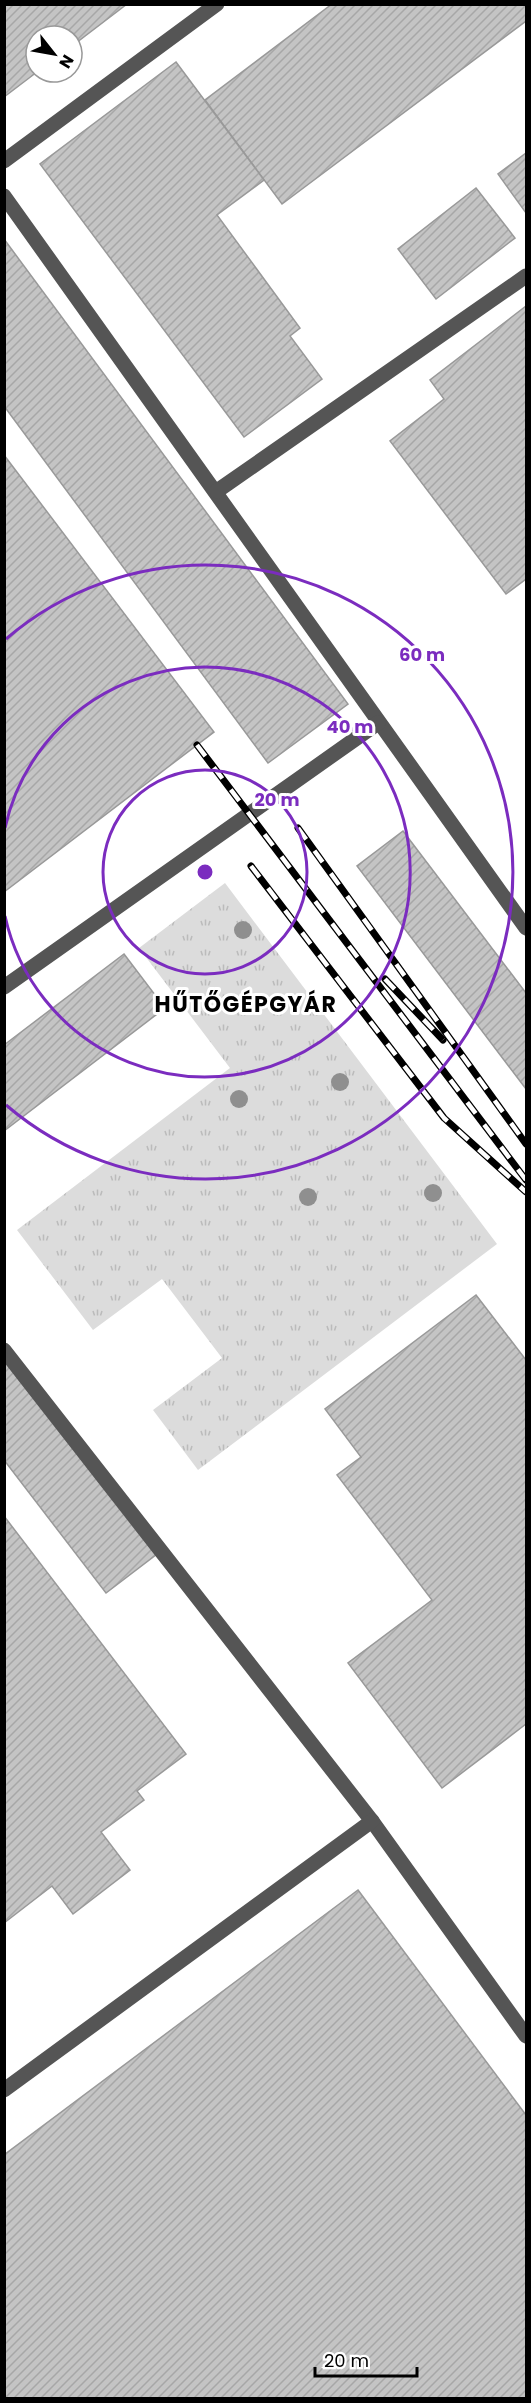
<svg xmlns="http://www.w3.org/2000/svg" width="531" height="2403" font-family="Poppins,sans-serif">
  <defs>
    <pattern id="park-tufts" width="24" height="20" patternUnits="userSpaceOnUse" patternTransform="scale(1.5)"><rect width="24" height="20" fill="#dcdcdc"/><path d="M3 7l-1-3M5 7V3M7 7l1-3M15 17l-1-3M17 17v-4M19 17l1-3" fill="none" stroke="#bbb"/></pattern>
    <pattern id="building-hatch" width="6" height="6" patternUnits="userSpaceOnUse" patternTransform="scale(1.5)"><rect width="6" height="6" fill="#c4c4c4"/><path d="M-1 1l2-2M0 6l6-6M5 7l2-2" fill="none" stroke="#a7a7a7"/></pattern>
  </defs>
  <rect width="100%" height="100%" fill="#fff"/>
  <path fill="url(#park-tufts)" d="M 225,883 L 497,1244 L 198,1470 L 153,1410 L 222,1358 L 162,1279 L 93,1330 L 17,1230 L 230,1068 L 139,948 Z"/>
  <g fill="url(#building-hatch)" stroke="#999" stroke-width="1.5">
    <path d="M 4,4 L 127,4 L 72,46 L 72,36 L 36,36 L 37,72 L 4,97 Z"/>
    <path d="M 332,4 L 526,4 L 526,21 L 282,204 L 205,100 Z"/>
    <path d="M 176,62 L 264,180 L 217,215 L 300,328 L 290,336 L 322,379 L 244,437 L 40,164 Z"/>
    <path d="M 526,153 L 526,213 L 498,174 Z"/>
    <path d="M 476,188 L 515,238 L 436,299 L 398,249 Z"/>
    <path d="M 4,239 L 348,704 L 268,763 L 4,406 Z"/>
    <path d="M 526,306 L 526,579 L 506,594 L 390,441 L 444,399 L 430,380 Z"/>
    <path d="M 4,455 L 214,732 L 4,892 Z"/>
    <path d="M 403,831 L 526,993 L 526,1089 L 357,866 Z"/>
    <path d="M 124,954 L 165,1008 L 4,1131 L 4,1045 Z"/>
    <path d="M 476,1295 L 526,1360 L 526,1724 L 442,1788 L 348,1663 L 432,1600 L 337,1475 L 361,1457 L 325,1409 Z"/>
    <path d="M 4,1353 L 157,1554 L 106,1593 L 4,1460 Z"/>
    <path d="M 4,1516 L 186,1754 L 137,1791 L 144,1800 L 101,1832 L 130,1870 L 73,1914 L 52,1886 L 4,1923 Z"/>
    <path d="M 358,1890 L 526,2115 L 526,2398 L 4,2398 L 4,2155 Z"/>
  </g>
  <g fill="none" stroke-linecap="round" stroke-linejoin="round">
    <g stroke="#555" stroke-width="15">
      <path d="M 4,161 L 217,4"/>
      <path d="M 4,196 L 526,928"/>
      <path d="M 217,491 L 526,276"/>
      <path d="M 4,987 L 378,723"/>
      <path d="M 4,1350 L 372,1821 L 526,2036"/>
      <path d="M 4,2090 L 372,1821"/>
    </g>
    <defs>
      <g id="rail">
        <path d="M 197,745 L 526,1180"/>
        <path d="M 298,828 L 526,1144"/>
        <path d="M 251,866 L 444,1118 L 526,1192"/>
        <path d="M 385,979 L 443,1040"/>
      </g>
    </defs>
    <use href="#rail" stroke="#000" stroke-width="7"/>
    <use href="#rail" stroke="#fff" stroke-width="4.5" stroke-dasharray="14" stroke-linecap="butt"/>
  </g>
  <g fill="#8f8f8f">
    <circle cx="243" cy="930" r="9"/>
    <circle cx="340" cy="1082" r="9"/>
    <circle cx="239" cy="1099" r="9"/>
    <circle cx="433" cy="1193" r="9"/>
    <circle cx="308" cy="1197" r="9"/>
  </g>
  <g fill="none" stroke="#7b2cbf" stroke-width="3">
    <circle cx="205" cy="872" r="102"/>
    <path d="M5 828A205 205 0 1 1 5 916"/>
    <path d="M6 639A307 307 0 1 1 6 1105"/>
  </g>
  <g text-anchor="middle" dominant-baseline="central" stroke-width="6" stroke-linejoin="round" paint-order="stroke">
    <g font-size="22" font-weight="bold" letter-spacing="1.5" fill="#000" stroke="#fff">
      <text x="246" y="1004">HŰTŐGÉPGYÁR</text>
    </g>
  </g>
  <circle cx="205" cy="872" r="9" fill="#7b2cbf" stroke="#fff" stroke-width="3"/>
  <g font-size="18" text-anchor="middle" font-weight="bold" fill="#7b2cbf" stroke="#fff" stroke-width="6" stroke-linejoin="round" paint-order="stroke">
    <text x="422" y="661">60 m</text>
    <text x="350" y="733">40 m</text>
    <text x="277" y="806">20 m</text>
  </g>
  <rect width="531" height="2403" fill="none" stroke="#000000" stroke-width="12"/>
  <g transform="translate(54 54) rotate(121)"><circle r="28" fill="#ffffff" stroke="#999999" stroke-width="1.5"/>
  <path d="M0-4.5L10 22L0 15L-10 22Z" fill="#000000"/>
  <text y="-9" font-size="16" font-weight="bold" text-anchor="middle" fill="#000000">N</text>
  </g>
  <path d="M315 2367v9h102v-9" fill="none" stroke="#000000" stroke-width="3"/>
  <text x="324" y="2367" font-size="18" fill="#000000" stroke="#ffffff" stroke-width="4.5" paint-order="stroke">20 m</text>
</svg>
